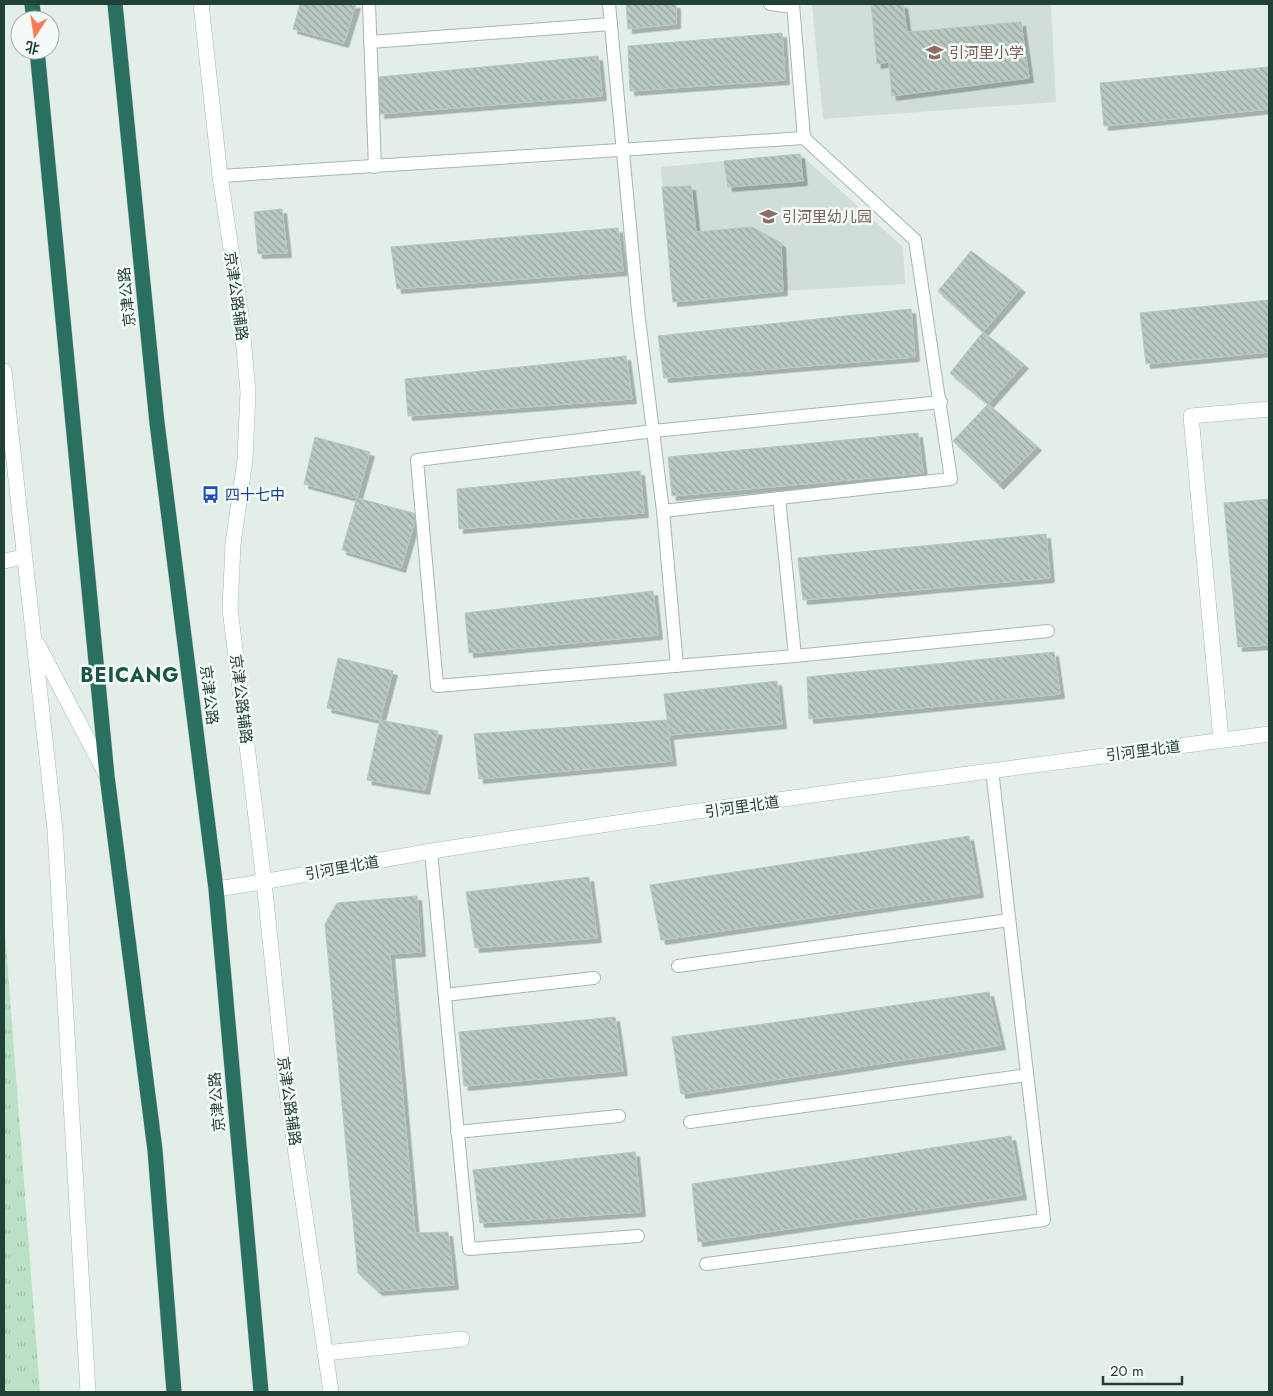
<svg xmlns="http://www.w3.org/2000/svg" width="1273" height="1396" font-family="Jost,'Noto Sans SC',sans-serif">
  <defs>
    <pattern id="grass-tufts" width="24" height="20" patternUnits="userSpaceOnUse" patternTransform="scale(1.25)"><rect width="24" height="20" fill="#bae1c4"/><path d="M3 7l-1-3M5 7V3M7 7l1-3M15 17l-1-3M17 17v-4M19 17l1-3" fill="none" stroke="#a0c2a9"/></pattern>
    <pattern id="building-back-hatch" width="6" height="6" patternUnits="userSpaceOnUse" patternTransform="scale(1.25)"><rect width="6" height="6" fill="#b8c9c2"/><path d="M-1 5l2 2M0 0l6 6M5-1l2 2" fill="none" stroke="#95a59f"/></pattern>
    <filter id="shadow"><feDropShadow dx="4.5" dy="4.5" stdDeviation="0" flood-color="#0004"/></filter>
  </defs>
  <rect width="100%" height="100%" fill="#e3eee9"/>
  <g fill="#d1ded8">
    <path d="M 812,4 L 1051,4 L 1056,102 L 823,119 Z"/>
    <path d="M 800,154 L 903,247 L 905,284 L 783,291 L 673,302 L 661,167 Z"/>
  </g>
  <path fill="url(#grass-tufts)" d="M 4,919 L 40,1392 L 4,1392 Z"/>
  <g fill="url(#building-back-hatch)" stroke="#b5c8c0" filter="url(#shadow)">
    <path d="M 300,4 L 356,4 L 344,43 L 293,29 Z"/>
    <path d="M 626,4 L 676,4 L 676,24 L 628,29 Z"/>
    <path d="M 871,4 L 903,4 L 907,32 L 1021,22 L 1029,78 L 892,96 L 889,62 L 877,64 Z"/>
    <path d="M 782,33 L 785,80 L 630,91 L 628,46 Z"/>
    <path d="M 598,56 L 602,96 L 380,114 L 379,77 Z"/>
    <path d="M 1269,67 L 1269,109 L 1104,126 L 1100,83 Z"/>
    <path d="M 800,154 L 803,181 L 728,187 L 724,161 Z"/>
    <path d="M 691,186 L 696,232 L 752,227 L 781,243 L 783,291 L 673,302 L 662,187 Z"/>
    <path d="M 282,209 L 287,253 L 258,254 L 254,212 Z"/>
    <path d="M 618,228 L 623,271 L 397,289 L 391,247 Z"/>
    <path d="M 971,251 L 1021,288 L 983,332 L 938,291 Z"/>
    <path d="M 1269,300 L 1269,352 L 1146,364 L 1140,313 Z"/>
    <path d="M 911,309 L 915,357 L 664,378 L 658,336 Z"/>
    <path d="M 983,332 L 1024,364 L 988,404 L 950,373 Z"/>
    <path d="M 626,356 L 632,399 L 408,416 L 405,379 Z"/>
    <path d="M 988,404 L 1037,446 L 999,485 L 953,441 Z"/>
    <path d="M 918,433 L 923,473 L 672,496 L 668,457 Z"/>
    <path d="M 315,437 L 370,452 L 357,498 L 304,484 Z"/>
    <path d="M 640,471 L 644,513 L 459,529 L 457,489 Z"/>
    <path d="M 357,498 L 417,514 L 401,568 L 342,550 Z"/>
    <path d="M 1269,499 L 1269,645 L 1238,647 L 1224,503 Z"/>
    <path d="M 1046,534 L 1050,578 L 803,600 L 798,558 Z"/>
    <path d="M 653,591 L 658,635 L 469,653 L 465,613 Z"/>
    <path d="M 1054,652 L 1060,694 L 809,719 L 807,677 Z"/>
    <path d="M 338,658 L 393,671 L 380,720 L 327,708 Z"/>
    <path d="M 777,681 L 782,724 L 669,735 L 664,694 Z"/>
    <path d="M 380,720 L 438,731 L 425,790 L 367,780 Z"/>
    <path d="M 667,720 L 672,761 L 479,779 L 474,734 Z"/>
    <path d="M 969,836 L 979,893 L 661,940 L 650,885 Z"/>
    <path d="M 589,877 L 597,938 L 475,948 L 466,892 Z"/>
    <path d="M 417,896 L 421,952 L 390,954 L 415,1233 L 448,1232 L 454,1285 L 378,1291 L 358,1273 L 325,924 L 337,903 Z"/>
    <path d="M 989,992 L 1001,1045 L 681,1094 L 672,1037 Z"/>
    <path d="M 615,1017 L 623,1071 L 464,1086 L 459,1032 Z"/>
    <path d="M 1011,1136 L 1022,1195 L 698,1242 L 692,1184 Z"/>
    <path d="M 635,1152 L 641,1212 L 480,1223 L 473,1170 Z"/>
  </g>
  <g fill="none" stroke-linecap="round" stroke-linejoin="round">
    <defs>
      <g id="lane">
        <path d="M 369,4 L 375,167"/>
        <path d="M 609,4 L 638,311 L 663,511 L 677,666"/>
        <path d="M 770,4 L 793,7"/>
        <path d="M 370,42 L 611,24"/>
        <path d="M 220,176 L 804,138"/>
        <path d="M 941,402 L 654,431 L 417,460 L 437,686 L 795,656 L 1048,631"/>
        <path d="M 779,498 L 795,656"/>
        <path d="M 663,511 L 951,479 L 915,240 L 804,138 L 793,4"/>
        <path d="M 431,852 L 469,1249 L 638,1236"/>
        <path d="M 678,966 L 1009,920"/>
        <path d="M 445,995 L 594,978"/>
        <path d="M 690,1122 L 1027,1075"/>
        <path d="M 457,1132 L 619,1116"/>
        <path d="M 706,1264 L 1044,1220 L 992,770"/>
      </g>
      <g id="street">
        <path d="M 4,561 L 24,557"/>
        <path d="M 1221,740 L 1191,416 L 1269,409"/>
        <path d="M 325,1353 L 462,1339"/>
      </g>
      <g id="secondary">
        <path d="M 201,4 L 220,176 L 241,315 L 248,392 L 245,460 L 233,544 L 230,609 L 264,882 L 284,1072 L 331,1392"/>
        <path d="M 4,371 L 55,830 L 88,1392"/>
        <path d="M 38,645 L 107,776"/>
        <path d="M 216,889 C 289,879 360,863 432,851 C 710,807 990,771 1269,734"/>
      </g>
      <g id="highway">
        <path d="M 32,4 L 34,20"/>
        <path d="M 115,4 L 157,423 L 216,889 L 261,1392"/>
        <path d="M 37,50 L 107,776 L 155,1150 L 174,1392"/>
      </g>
    </defs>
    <use href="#lane" stroke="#a5b7b0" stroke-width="14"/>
    <use href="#street" stroke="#a5b7b0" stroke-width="16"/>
    <use href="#secondary" stroke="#a0bbb1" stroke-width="16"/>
    <use href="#highway" stroke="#c1cac7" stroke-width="16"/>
    <use href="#lane" stroke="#fff" stroke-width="12"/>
    <use href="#street" stroke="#fff" stroke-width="15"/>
    <use href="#secondary" stroke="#fff" stroke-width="15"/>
    <use href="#highway" stroke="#2a7061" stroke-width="15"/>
  </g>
  <defs>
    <symbol id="school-bare" viewBox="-9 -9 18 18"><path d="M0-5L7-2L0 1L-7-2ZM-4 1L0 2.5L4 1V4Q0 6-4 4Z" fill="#8d6e63" stroke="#f4faf7" stroke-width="2.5" paint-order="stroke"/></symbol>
    <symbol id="bus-bare" viewBox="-9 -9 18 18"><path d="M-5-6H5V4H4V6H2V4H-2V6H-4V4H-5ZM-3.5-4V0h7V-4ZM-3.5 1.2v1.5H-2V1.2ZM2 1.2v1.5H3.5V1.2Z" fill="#1a4fb4" stroke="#f4faf7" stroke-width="2.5" paint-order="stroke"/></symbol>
  </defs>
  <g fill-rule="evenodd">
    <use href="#school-bare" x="922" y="40" width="25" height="25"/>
    <use href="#school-bare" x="756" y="204" width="25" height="25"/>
    <use href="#bus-bare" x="198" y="482" width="25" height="25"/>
  </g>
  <g text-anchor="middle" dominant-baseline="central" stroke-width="5" stroke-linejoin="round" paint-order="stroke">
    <g font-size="15" fill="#785e54" stroke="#f4faf7" text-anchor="start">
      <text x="949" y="53">引河里小学</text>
      <text x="782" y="217">引河里幼儿园</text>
    </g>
    <g font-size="15" fill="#214138" stroke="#f4faf7">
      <text transform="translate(236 296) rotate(82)">京津公路辅路</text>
      <text transform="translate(127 297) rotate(-96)">京津公路</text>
      <text transform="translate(209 695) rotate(83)">京津公路</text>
      <text transform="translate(241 699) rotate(83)">京津公路辅路</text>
      <text transform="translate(1143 751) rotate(-7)">引河里北道</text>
      <text transform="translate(742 807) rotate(-8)">引河里北道</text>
      <text transform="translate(342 868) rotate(-10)">引河里北道</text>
      <text transform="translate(289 1101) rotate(82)">京津公路辅路</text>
      <text transform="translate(217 1102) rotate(-95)">京津公路</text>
    </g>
    <g font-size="15" fill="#164399" stroke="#f4faf7" text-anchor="start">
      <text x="225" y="495">四十七中</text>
    </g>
    <g font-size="20" font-weight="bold" letter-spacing="1" fill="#1b5546" stroke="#f4faf7">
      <text x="130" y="675">BEICANG</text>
    </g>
  </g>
  <rect width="1273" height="1396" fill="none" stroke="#214138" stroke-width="10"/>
  <g transform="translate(35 35) rotate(192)"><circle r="24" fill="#f4faf7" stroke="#a0b0ab"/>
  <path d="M0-4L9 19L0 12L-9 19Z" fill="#fc7b53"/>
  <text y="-8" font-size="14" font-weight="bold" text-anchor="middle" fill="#214138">北</text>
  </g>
  <path d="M1103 1376v8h79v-8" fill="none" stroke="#214138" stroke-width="2.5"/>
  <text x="1110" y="1376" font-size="15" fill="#214138" stroke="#f4faf7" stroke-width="4" paint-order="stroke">20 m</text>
</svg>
